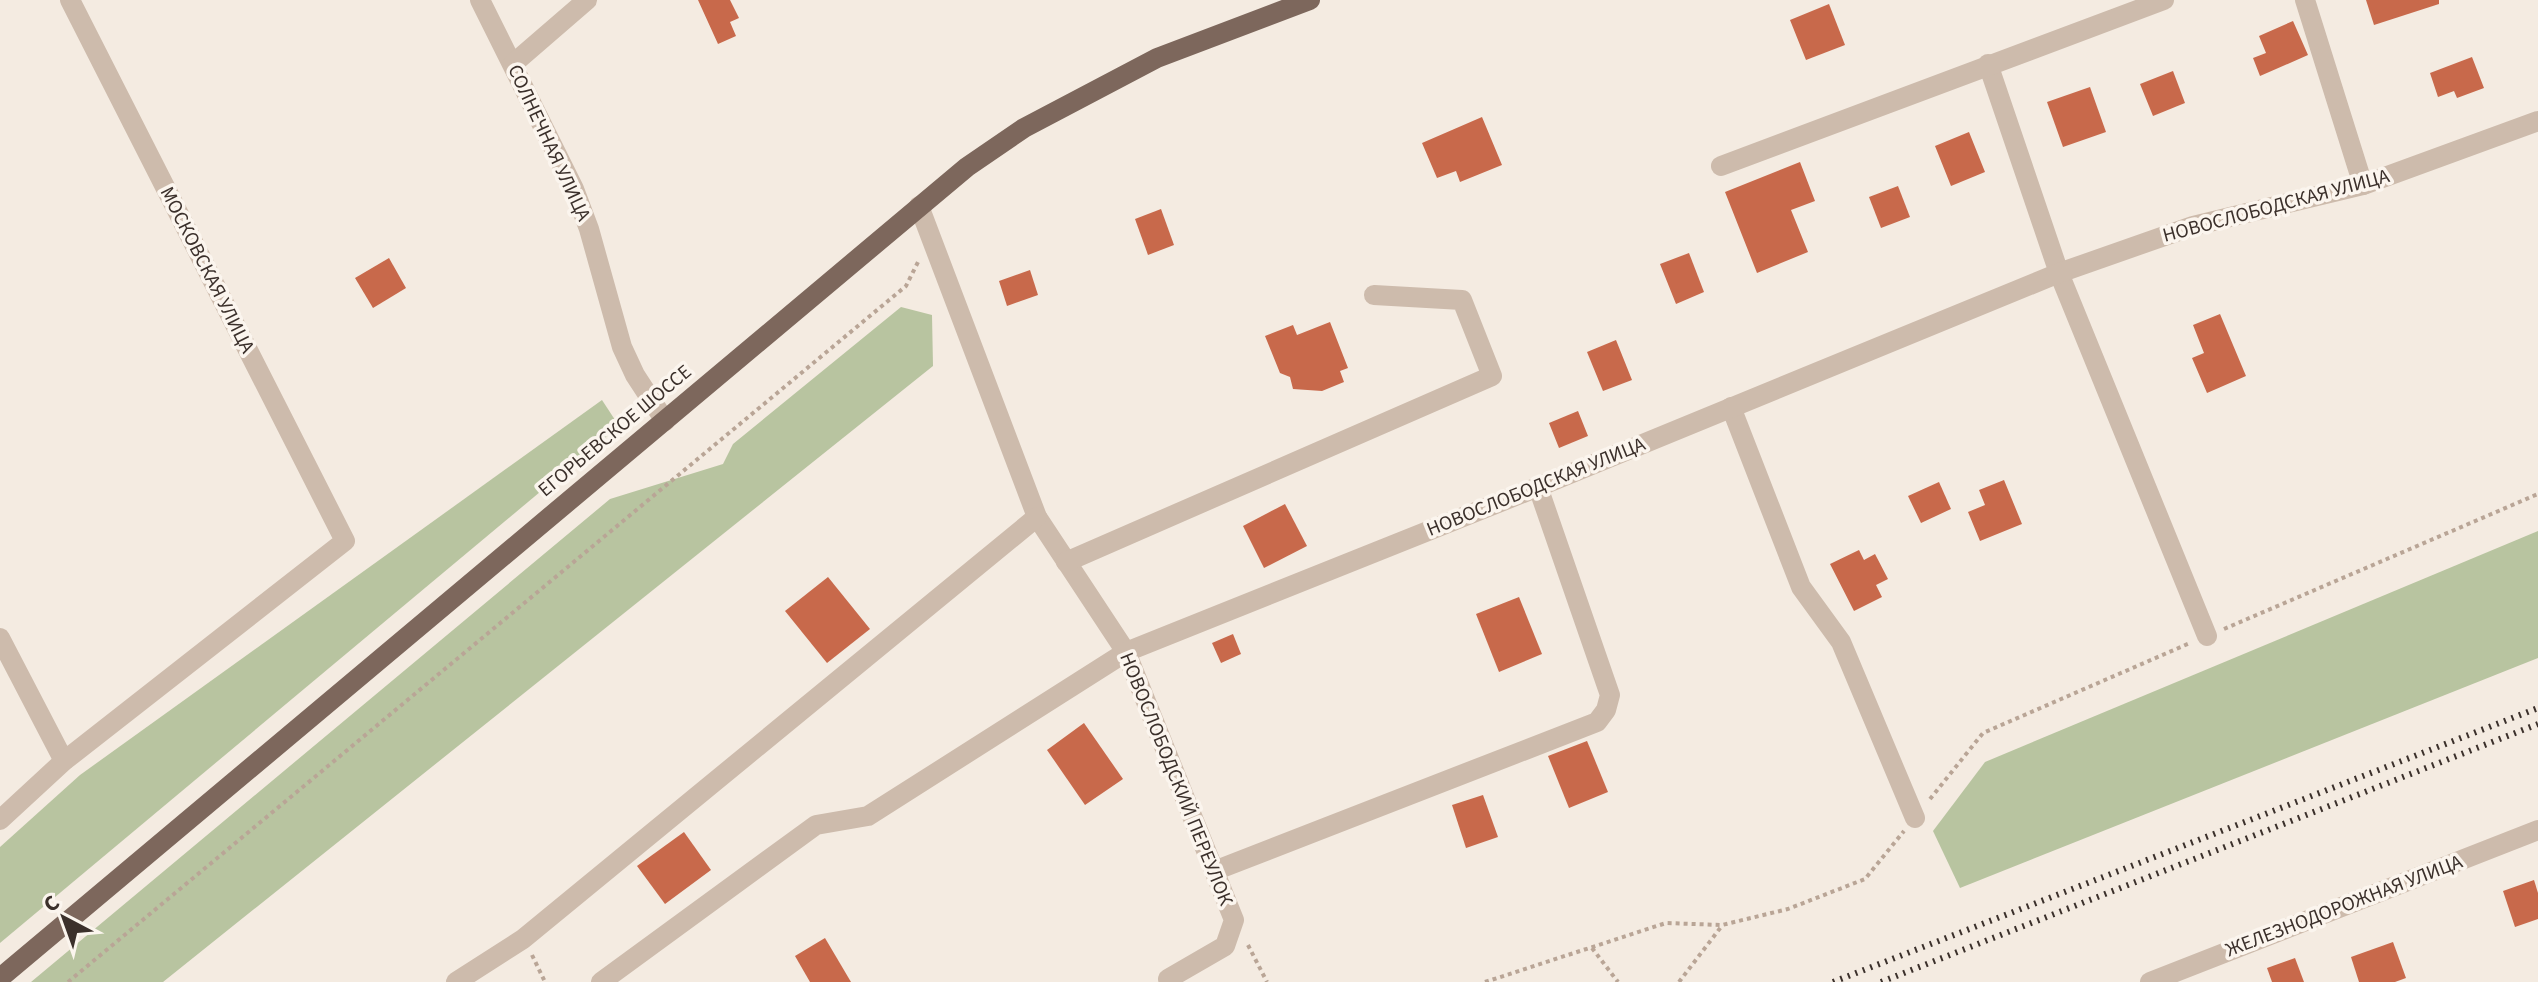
<svg xmlns="http://www.w3.org/2000/svg" width="2538" height="982" font-family="'Source Sans 3',sans-serif">
  <rect width="100%" height="100%" fill="#f4ebe1"/>
  <g fill="#b8c4a0">
    <path d="M 901,307 L 932,315 L 933,366 L 163,982 L 31,982 L 610,499 L 723,464 L 733,444 Z"/>
    <path d="M 602,400 L 619,426 L 0,943 L 0,847 L 80,775 Z"/>
    <path d="M 2538,531 L 2538,658 L 1960,888 L 1933,831 L 1985,762 Z"/>
  </g>
  <g fill="#c8694b">
    <path d="M 698,0 L 730,0 L 739,18 L 730,22 L 736,36 L 718,44 Z"/>
    <path d="M 2366,0 L 2439,0 L 2439,4 L 2374,25 Z"/>
    <path d="M 1829,4 L 1845,45 L 1806,60 L 1790,20 Z"/>
    <path d="M 2293,21 L 2308,55 L 2260,76 L 2253,58 L 2266,53 L 2259,36 Z"/>
    <path d="M 2472,57 L 2484,88 L 2457,98 L 2454,91 L 2438,97 L 2430,73 Z"/>
    <path d="M 2173,71 L 2185,103 L 2153,116 L 2140,84 Z"/>
    <path d="M 2090,87 L 2106,132 L 2063,147 L 2047,102 Z"/>
    <path d="M 1482,117 L 1502,165 L 1460,182 L 1456,171 L 1437,178 L 1422,143 Z"/>
    <path d="M 1969,132 L 1985,172 L 1951,186 L 1935,146 Z"/>
    <path d="M 1800,162 L 1815,201 L 1791,210 L 1808,252 L 1757,273 L 1725,192 Z"/>
    <path d="M 1898,186 L 1910,217 L 1881,228 L 1869,197 Z"/>
    <path d="M 1161,209 L 1174,245 L 1148,255 L 1135,219 Z"/>
    <path d="M 1689,253 L 1704,292 L 1676,304 L 1660,264 Z"/>
    <path d="M 389,258 L 406,288 L 373,308 L 355,278 Z"/>
    <path d="M 1030,270 L 1038,295 L 1007,306 L 999,281 Z"/>
    <path d="M 2220,314 L 2246,376 L 2207,393 L 2192,358 L 2204,353 L 2193,325 Z"/>
    <path d="M 1330,322 L 1348,368 L 1340,371 L 1344,382 L 1322,391 L 1293,389 L 1290,377 L 1280,373 L 1265,336 L 1293,325 L 1297,335 Z"/>
    <path d="M 1616,340 L 1632,380 L 1603,391 L 1587,352 Z"/>
    <path d="M 1578,411 L 1588,436 L 1559,448 L 1549,423 Z"/>
    <path d="M 2004,480 L 2022,524 L 1980,541 L 1968,512 L 1985,505 L 1979,490 Z"/>
    <path d="M 1939,482 L 1951,509 L 1921,523 L 1908,496 Z"/>
    <path d="M 1285,504 L 1307,546 L 1264,568 L 1243,526 Z"/>
    <path d="M 1859,550 L 1864,560 L 1875,554 L 1888,579 L 1876,585 L 1882,597 L 1854,611 L 1830,564 Z"/>
    <path d="M 828,577 L 870,629 L 827,663 L 785,611 Z"/>
    <path d="M 1519,597 L 1542,654 L 1499,672 L 1476,614 Z"/>
    <path d="M 1233,634 L 1241,654 L 1221,663 L 1212,643 Z"/>
    <path d="M 1084,723 L 1123,779 L 1085,805 L 1047,750 Z"/>
    <path d="M 1587,741 L 1608,792 L 1569,808 L 1548,756 Z"/>
    <path d="M 1483,795 L 1498,837 L 1466,848 L 1452,805 Z"/>
    <path d="M 684,832 L 711,870 L 665,904 L 637,866 Z"/>
    <path d="M 2534,880 L 2538,893 L 2538,919 L 2515,927 L 2503,891 Z"/>
    <path d="M 825,938 L 851,982 L 810,982 L 795,956 Z"/>
    <path d="M 2393,942 L 2406,978 L 2395,982 L 2359,982 L 2351,957 Z"/>
    <path d="M 2295,958 L 2304,982 L 2272,982 L 2267,968 Z"/>
  </g>
  <g fill="none" stroke-linecap="round" stroke-linejoin="round">
    <g stroke="#b9a596" stroke-width="4" stroke-dasharray="4 4" stroke-linecap="butt">
      <path d="M 2224,629 L 2538,494"/>
      <path d="M 1930,799 L 1983,733 L 2190,643"/>
      <path d="M 1248,945 L 1267,982"/>
      <path d="M 1592,948 L 1618,982"/>
      <path d="M 532,955 L 545,982"/>
      <path d="M 68,982 L 906,286 L 919,260"/>
      <path d="M 1485,982 L 1666,923 L 1722,925 L 1788,909 L 1865,879 L 1904,831"/>
      <path d="M 1679,982 L 1721,927"/>
    </g>
    <g stroke="#cdbbac" stroke-width="20">
      <path d="M 480,0 L 574,189 L 589,229 L 622,347 L 635,375 L 665,421"/>
      <path d="M 2305,0 L 2363,185"/>
      <path d="M 513,64 L 587,0"/>
      <path d="M 1988,64 L 2059,273 L 2207,636"/>
      <path d="M 1721,166 L 2164,0"/>
      <path d="M 919,206 L 1037,517 L 1126,652 L 1234,920 L 1225,946 L 1168,979"/>
      <path d="M 1731,407 L 1801,587 L 1841,642 L 1915,818"/>
      <path d="M 1066,562 L 1492,376 L 1462,300 L 1374,295"/>
      <path d="M 0,638 L 64,761"/>
      <path d="M 0,820 L 64,761 L 345,541 L 70,0"/>
      <path d="M 1214,871 L 1597,722 L 1606,710 L 1610,695 L 1538,487"/>
      <path d="M 456,982 L 523,939 L 1037,517"/>
      <path d="M 601,982 L 816,825 L 868,816 L 1126,652 L 1538,487 L 2059,273 L 2193,226 L 2363,185 L 2538,121"/>
      <path d="M 2150,982 L 2538,830"/>
    </g>
    <path stroke="#7d675c" stroke-width="20" d="M 0,978 L 967,167 L 1024,128 L 1157,58 L 1310,0"/>
    <g stroke="#3b302b" stroke-width="6" stroke-dasharray="2 6" stroke-linecap="butt">
      <path d="M 1833,982 L 2538,708"/>
      <path d="M 1881,982 L 2538,724"/>
    </g>
  </g>
  <g text-anchor="middle" dominant-baseline="central" stroke-width="7" stroke-linejoin="round" paint-order="stroke">
    <g font-size="20" fill="#3b302b" stroke="#fbf5ee">
      <text transform="translate(549 143) rotate(65)">СОЛНЕЧНАЯ УЛИЦА</text>
      <text transform="translate(2276 206) rotate(-15)">НОВОСЛОБОДСКАЯ УЛИЦА</text>
      <text transform="translate(207 270) rotate(63)">МОСКОВСКАЯ УЛИЦА</text>
      <text transform="translate(615 431) rotate(-40)">ЕГОРЬЕВСКОЕ ШОССЕ</text>
      <text transform="translate(1536 487) rotate(-22)">НОВОСЛОБОДСКАЯ УЛИЦА</text>
      <text transform="translate(1176 779) rotate(68)">НОВОСЛОБОДСКИЙ ПЕРЕУЛОК</text>
      <text transform="translate(2344 906) rotate(-21)">ЖЕЛЕЗНОДОРОЖНАЯ УЛИЦА</text>
    </g>
  </g>
  <g transform="translate(64 918) rotate(319)" stroke="#fbf5ee" stroke-width="6" paint-order="stroke">
  <path d="M0-6L14 30L0 20L-14 30Z" fill="#3b302b"/>
  <text y="-12" font-size="22" font-weight="bold" text-anchor="middle" fill="#3b302b">С</text>
  </g>
</svg>
